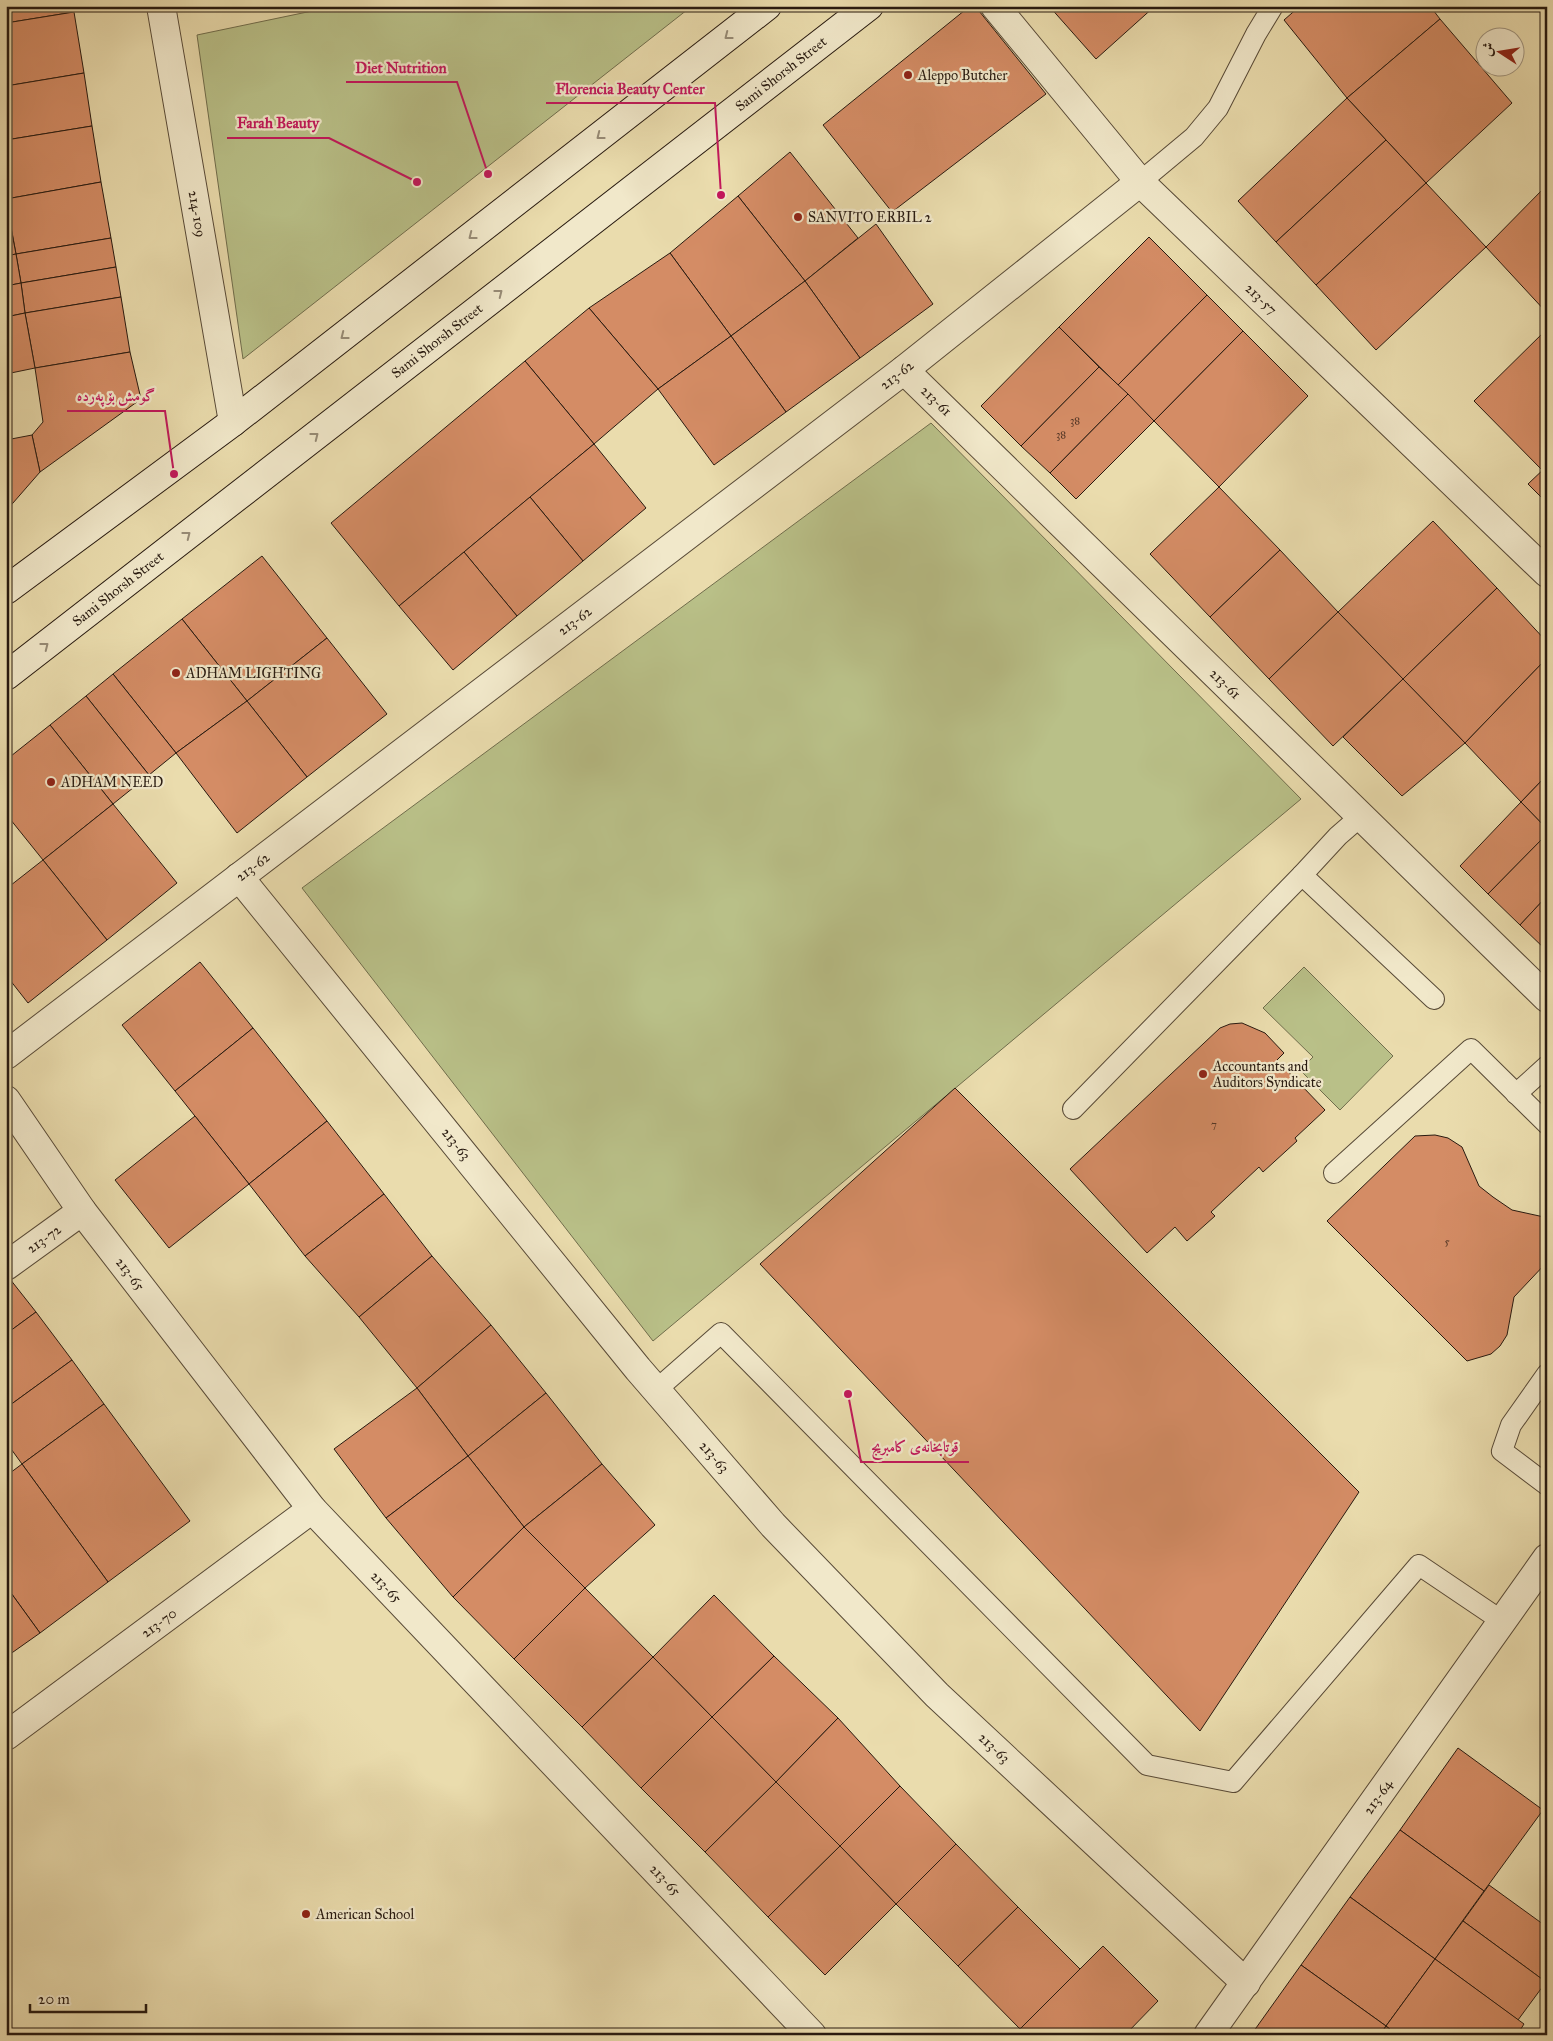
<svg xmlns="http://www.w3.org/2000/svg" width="1553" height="2041" font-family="'IM FELL Great Primer',Amiri,serif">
  <rect width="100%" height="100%" fill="#eadcad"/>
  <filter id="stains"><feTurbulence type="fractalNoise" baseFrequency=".004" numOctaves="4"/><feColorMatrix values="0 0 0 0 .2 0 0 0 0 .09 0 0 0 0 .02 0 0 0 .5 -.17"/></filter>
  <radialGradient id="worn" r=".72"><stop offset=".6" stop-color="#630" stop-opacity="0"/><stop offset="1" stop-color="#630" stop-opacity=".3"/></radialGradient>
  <g fill="#b9c088" stroke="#706d4c">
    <path d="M 336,6 L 692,6 L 243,359 L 197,35 Z"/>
    <path d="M 931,423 L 1301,799 L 653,1341 L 302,888 Z"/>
    <path d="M 1304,967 L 1393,1056 L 1340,1110 L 1300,1070 L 1313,1057 L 1263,1008 Z"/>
  </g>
  <g fill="#d48c65" stroke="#281a10">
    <path d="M 6,6 L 73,6 L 74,12 L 6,23 Z"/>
    <path d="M 970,6 L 975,6 L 1046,94 L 892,212 L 823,125 Z"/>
    <path d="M 1049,6 L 1155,6 L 1096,59 Z"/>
    <path d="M 1300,6 L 1430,6 L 1440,19 L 1347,98 L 1284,20 Z"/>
    <path d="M 74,12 L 84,73 L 6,86 L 6,23 Z"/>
    <path d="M 1440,19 L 1512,103 L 1426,183 L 1347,98 Z"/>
    <path d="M 84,73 L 92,126 L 6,140 L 6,86 Z"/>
    <path d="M 1347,98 L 1386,140 L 1276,242 L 1238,201 Z"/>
    <path d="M 92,126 L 101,182 L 6,199 L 6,140 Z"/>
    <path d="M 1386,140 L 1426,183 L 1316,285 L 1276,242 Z"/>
    <path d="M 790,152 L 858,238 L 805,281 L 738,196 Z"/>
    <path d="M 101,182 L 111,238 L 16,254 L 6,199 Z"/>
    <path d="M 1426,183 L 1486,247 L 1376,350 L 1316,285 Z"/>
    <path d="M 1547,185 L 1547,313 L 1486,247 Z"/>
    <path d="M 738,196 L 805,281 L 731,336 L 670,253 Z"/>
    <path d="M 6,203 L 16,254 L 6,256 Z"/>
    <path d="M 876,224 L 933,304 L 860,358 L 805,281 Z"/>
    <path d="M 1149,237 L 1207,295 L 1118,385 L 1059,327 Z"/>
    <path d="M 111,238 L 116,267 L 21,283 L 16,254 Z"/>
    <path d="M 670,253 L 731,336 L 658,389 L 589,308 Z"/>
    <path d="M 16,254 L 21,283 L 6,286 L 6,256 Z"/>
    <path d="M 116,267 L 121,297 L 25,313 L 21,283 Z"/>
    <path d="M 805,281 L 860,358 L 786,412 L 731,336 Z"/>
    <path d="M 21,283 L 25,313 L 6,317 L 6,286 Z"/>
    <path d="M 1207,295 L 1243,331 L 1154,421 L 1118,385 Z"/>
    <path d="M 121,297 L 130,352 L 35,368 L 25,313 Z"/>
    <path d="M 589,308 L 658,389 L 594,444 L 525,361 Z"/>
    <path d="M 25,313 L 35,368 L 6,374 L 6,317 Z"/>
    <path d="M 1059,327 L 1099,367 L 1021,446 L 981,406 Z"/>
    <path d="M 1547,329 L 1547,466 L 1542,470 L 1474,401 Z"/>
    <path d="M 1243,331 L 1308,396 L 1219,487 L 1154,421 Z"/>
    <path d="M 731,336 L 786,412 L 714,465 L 658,389 Z"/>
    <path d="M 130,352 L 141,399 L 40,472 L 32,435 L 43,422 L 35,368 Z"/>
    <path d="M 525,361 L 594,444 L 399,606 L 331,523 Z"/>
    <path d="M 1099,367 L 1128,394 L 1050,473 L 1021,446 Z"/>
    <path d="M 1128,394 L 1154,421 L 1076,499 L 1050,473 Z"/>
    <path d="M 32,435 L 40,472 L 6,511 L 6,440 Z"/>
    <path d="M 594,444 L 646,508 L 583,561 L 530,497 Z"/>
    <path d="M 1547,466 L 1547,503 L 1528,484 Z"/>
    <path d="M 1219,487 L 1280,550 L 1210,617 L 1150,554 Z"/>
    <path d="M 530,497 L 583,561 L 517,616 L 464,552 Z"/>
    <path d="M 1433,521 L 1497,588 L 1403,679 L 1338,612 Z"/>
    <path d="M 1280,550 L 1338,612 L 1269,679 L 1210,617 Z"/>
    <path d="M 464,552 L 517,616 L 453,670 L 399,606 Z"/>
    <path d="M 262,556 L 327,638 L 247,701 L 182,619 Z"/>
    <path d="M 1497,588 L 1547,642 L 1547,658 L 1465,743 L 1403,679 Z"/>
    <path d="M 1338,612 L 1403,679 L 1333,746 L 1269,679 Z"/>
    <path d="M 182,619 L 247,701 L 176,753 L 113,674 Z"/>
    <path d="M 327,638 L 387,714 L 307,777 L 247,701 Z"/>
    <path d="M 1547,658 L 1547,775 L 1521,802 L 1465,743 Z"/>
    <path d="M 113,674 L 176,753 L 149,775 L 86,696 Z"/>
    <path d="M 1403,679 L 1465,743 L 1402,796 L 1343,737 Z"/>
    <path d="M 86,696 L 149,775 L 113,804 L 50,725 Z"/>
    <path d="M 247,701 L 307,777 L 237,833 L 176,753 Z"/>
    <path d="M 50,725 L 113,804 L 43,860 L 6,814 L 6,760 Z"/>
    <path d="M 1547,775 L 1547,829 L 1521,802 Z"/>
    <path d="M 1521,802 L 1547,829 L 1547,834 L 1488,894 L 1460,866 Z"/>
    <path d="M 113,804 L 177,883 L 107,940 L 43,860 Z"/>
    <path d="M 1547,834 L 1547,896 L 1520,925 L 1488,894 Z"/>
    <path d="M 43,860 L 107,940 L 28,1003 L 6,975 L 6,889 Z"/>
    <path d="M 1547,896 L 1547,951 L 1520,925 Z"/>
    <path d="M 200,962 L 253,1028 L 175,1091 L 122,1025 Z"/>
    <path d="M 1242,1023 L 1265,1033 L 1284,1053 L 1277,1060 L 1325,1110 L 1295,1138 L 1297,1141 L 1263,1172 L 1259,1167 L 1211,1212 L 1215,1216 L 1187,1241 L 1175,1227 L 1147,1253 L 1070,1169 L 1220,1028 L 1230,1024 Z"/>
    <path d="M 253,1028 L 327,1121 L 249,1184 L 175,1091 Z"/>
    <path d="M 955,1088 L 1359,1492 L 1200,1731 L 760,1264 Z"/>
    <path d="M 195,1116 L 249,1184 L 169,1248 L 115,1180 Z"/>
    <path d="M 327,1121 L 384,1194 L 305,1256 L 249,1184 Z"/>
    <path d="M 1435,1135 L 1448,1138 L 1462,1147 L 1479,1186 L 1493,1197 L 1512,1210 L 1544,1217 L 1547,1220 L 1547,1262 L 1514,1297 L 1507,1335 L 1500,1346 L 1491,1354 L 1467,1361 L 1327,1221 L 1415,1136 Z"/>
    <path d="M 384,1194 L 432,1256 L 359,1317 L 305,1256 Z"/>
    <path d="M 432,1256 L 491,1325 L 417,1388 L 359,1317 Z"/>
    <path d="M 6,1274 L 36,1312 L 6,1334 Z"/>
    <path d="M 36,1312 L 72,1360 L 6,1408 L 6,1334 Z"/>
    <path d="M 491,1325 L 546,1393 L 468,1456 L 417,1388 Z"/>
    <path d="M 72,1360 L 104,1404 L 22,1464 L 6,1442 L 6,1408 Z"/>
    <path d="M 417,1388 L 468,1456 L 386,1518 L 334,1449 Z"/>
    <path d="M 546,1393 L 602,1464 L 524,1527 L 468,1456 Z"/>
    <path d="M 104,1404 L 190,1521 L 108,1582 L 22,1464 Z"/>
    <path d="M 468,1456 L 524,1527 L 453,1597 L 386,1518 Z"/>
    <path d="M 22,1464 L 108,1582 L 40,1633 L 6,1586 L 6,1476 Z"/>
    <path d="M 602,1464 L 655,1525 L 585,1588 L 524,1527 Z"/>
    <path d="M 524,1527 L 585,1588 L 514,1659 L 453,1597 Z"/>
    <path d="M 6,1586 L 40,1633 L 6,1657 Z"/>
    <path d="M 585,1588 L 653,1657 L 582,1727 L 514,1659 Z"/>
    <path d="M 714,1595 L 774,1656 L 712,1717 L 653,1657 Z"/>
    <path d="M 774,1656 L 838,1718 L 776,1782 L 712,1717 Z"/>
    <path d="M 653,1657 L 712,1717 L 641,1788 L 582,1727 Z"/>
    <path d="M 712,1717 L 776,1782 L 705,1852 L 641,1788 Z"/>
    <path d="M 838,1718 L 900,1786 L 840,1846 L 776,1782 Z"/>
    <path d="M 1458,1748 L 1543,1810 L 1484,1891 L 1400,1830 Z"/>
    <path d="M 776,1782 L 840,1846 L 768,1917 L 705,1852 Z"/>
    <path d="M 900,1786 L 956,1844 L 896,1904 L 840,1846 Z"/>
    <path d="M 1400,1830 L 1484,1891 L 1435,1959 L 1350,1897 Z"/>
    <path d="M 956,1844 L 1018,1907 L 958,1966 L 896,1904 Z"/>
    <path d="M 840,1846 L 896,1904 L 825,1975 L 768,1917 Z"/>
    <path d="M 1489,1885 L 1547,1927 L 1546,1982 L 1463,1921 Z"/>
    <path d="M 1350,1897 L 1435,1959 L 1386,2026 L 1301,1965 Z"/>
    <path d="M 1018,1907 L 1080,1969 L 1020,2029 L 958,1966 Z"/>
    <path d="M 1463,1921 L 1546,1982 L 1518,2020 L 1435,1959 Z"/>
    <path d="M 1103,1946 L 1158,2001 L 1125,2035 L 1025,2035 L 1020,2029 Z"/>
    <path d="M 1435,1959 L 1524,2024 L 1517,2035 L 1397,2035 L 1386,2026 Z"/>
    <path d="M 1301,1965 L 1386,2026 L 1380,2035 L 1251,2035 Z"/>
    <path d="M 1386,2026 L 1397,2035 L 1380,2035 Z"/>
  </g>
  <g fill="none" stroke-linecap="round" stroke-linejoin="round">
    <defs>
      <g id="service">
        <path d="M 1140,182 L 1194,137 L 1218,108 L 1256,34 L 1273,6"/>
        <path d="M 1302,875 L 1434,999"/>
        <path d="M 1516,1094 L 1547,1066"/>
        <path d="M 1073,1109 L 1302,875 L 1338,836 L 1361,816"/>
        <path d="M 1334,1173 L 1471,1049 L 1547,1124"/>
        <path d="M 1547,1374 L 1511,1425 L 1502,1451 L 1547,1485"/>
        <path d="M 656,1390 L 721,1333 L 1147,1765 L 1233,1782 L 1419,1565 L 1502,1621"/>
      </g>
      <g id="minor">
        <path d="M 161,6 L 233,422"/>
        <path d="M 995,6 L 1140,182 L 1547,573"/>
        <path d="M 904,370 L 1547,998"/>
        <path d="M 239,877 L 638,1369 L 773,1525 L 937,1695 L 1246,1983"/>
        <path d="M 6,1055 L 904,370 L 1140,182"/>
        <path d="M 6,1100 L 82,1211 L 312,1509 L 812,2035"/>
        <path d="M 6,1266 L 82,1211"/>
        <path d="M 6,1736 L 312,1509"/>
        <path d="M 1208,2035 L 1547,1558"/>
      </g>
      <g id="secondary">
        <path d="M 6,590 L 233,422 L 767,6"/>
        <path d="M 6,676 L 869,6"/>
      </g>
    </defs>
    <use href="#service" stroke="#584a37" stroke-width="22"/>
    <use href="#minor" stroke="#584a37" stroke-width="30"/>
    <use href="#secondary" stroke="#281a10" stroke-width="30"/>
    <use href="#service" stroke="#f1e8ca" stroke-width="20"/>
    <use href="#minor" stroke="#f1e8ca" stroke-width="28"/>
    <use href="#secondary" stroke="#f1e8ca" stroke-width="28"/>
  </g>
  <defs><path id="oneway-chevron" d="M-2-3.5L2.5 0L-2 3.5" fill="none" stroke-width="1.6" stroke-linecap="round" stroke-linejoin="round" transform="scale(1.25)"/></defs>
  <g stroke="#978b76">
    <use href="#oneway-chevron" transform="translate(728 36) rotate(142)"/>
    <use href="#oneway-chevron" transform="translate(600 136) rotate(142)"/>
    <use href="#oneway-chevron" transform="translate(472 236) rotate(142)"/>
    <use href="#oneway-chevron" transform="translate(499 293) rotate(-38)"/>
    <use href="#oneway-chevron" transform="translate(344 336) rotate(142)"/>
    <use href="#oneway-chevron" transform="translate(315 436) rotate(-38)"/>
    <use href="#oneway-chevron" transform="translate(187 535) rotate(-38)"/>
    <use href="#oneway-chevron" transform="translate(45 646) rotate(-38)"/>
  </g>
  <g fill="#8f2418" stroke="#f1e8ca" stroke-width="2">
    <circle cx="908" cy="75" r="5"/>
    <circle cx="798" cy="217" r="5"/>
    <circle cx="176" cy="673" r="5"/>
    <circle cx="51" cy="782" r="5"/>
    <circle cx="1203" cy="1074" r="5"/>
    <circle cx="306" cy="1914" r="5"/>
  </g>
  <g text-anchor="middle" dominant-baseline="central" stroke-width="4.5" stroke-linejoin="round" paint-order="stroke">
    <g font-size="11" fill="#533625">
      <text x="1075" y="420">38</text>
      <text x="1061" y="434">38</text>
      <text x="1214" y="1124">7</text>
      <text x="1447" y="1241">5</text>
    </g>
    <g font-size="14" fill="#281a10" stroke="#f1e8ca">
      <text transform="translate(781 74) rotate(-38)">Sami Shorsh Street</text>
      <text transform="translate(197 214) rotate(80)">214-109</text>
      <text transform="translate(1261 299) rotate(44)">213-57</text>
      <text transform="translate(437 341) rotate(-38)">Sami Shorsh Street</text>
      <text transform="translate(897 375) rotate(-38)">213-62</text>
      <text transform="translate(936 401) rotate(44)">213-61</text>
      <text transform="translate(118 589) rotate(-38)">Sami Shorsh Street</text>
      <text transform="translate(575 621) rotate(-37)">213-62</text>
      <text transform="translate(1225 684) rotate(44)">213-61</text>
      <text transform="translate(253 867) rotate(-37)">213-62</text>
      <text transform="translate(456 1144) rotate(51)">213-63</text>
      <text transform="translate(44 1239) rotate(-36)">213-72</text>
      <text transform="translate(130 1274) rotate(52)">213-65</text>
      <text transform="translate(714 1457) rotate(49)">213-63</text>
      <text transform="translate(386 1587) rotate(46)">213-65</text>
      <text transform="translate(159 1623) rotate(-36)">213-70</text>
      <text transform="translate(994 1748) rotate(43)">213-63</text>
      <text transform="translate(1378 1797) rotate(-55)">213-64</text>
      <text transform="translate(665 1880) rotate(46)">213-65</text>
    </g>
    <g font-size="14" fill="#281a10" stroke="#f1e8ca" text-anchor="start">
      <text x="918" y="75">Aleppo Butcher</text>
      <text x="808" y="217">SANVITO ERBIL 2</text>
      <text x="186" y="673">ADHAM LIGHTING</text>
      <text x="61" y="782">ADHAM NEED</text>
      <text x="1213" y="1066">Accountants and<tspan x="1213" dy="16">Auditors Syndicate</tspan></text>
      <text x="316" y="1914">American School</text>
    </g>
  </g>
  <path fill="none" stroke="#c2185b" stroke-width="2" d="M488 174L457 82H346M721 195L715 103H546M417 182L329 138H227M174 474L165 411H67M848 1394L861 1462H969"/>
  <g fill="#c2185b" stroke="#f1e8ca" stroke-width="2">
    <circle cx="488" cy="174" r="5"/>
    <circle cx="721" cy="195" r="5"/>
    <circle cx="417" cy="182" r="5"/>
    <circle cx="174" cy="474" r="5"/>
    <circle cx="848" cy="1394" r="5"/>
  </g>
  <g font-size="15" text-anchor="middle" font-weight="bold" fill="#c2185b" stroke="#f1e8ca" stroke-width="4.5" stroke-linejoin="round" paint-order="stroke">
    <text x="401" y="73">Diet Nutrition</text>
    <text x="630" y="94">Florencia Beauty Center</text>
    <text x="278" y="128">Farah Beauty</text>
    <text x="116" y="401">گومش بۆ پەردە</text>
    <text x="915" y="1452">قوتابخانەی کامبریج</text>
  </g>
  <rect width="1553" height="2041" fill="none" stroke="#eadcad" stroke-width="25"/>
  <rect x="8" y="8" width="1538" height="2026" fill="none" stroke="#281a10" stroke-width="2.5"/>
  <rect x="12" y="12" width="1528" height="2016" fill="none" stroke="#281a10"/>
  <g transform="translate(1500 52) rotate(282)"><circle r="24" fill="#f1e8ca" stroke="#a19680"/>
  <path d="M0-4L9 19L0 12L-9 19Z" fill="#8f2418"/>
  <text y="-8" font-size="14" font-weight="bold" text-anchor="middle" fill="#281a10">ش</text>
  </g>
  <path d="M30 2004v8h116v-8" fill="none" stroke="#281a10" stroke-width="2.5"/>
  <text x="38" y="2004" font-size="15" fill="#281a10" stroke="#f1e8ca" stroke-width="4" paint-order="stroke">20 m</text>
  <rect width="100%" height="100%" filter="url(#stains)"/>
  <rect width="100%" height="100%" fill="url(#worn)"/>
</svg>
